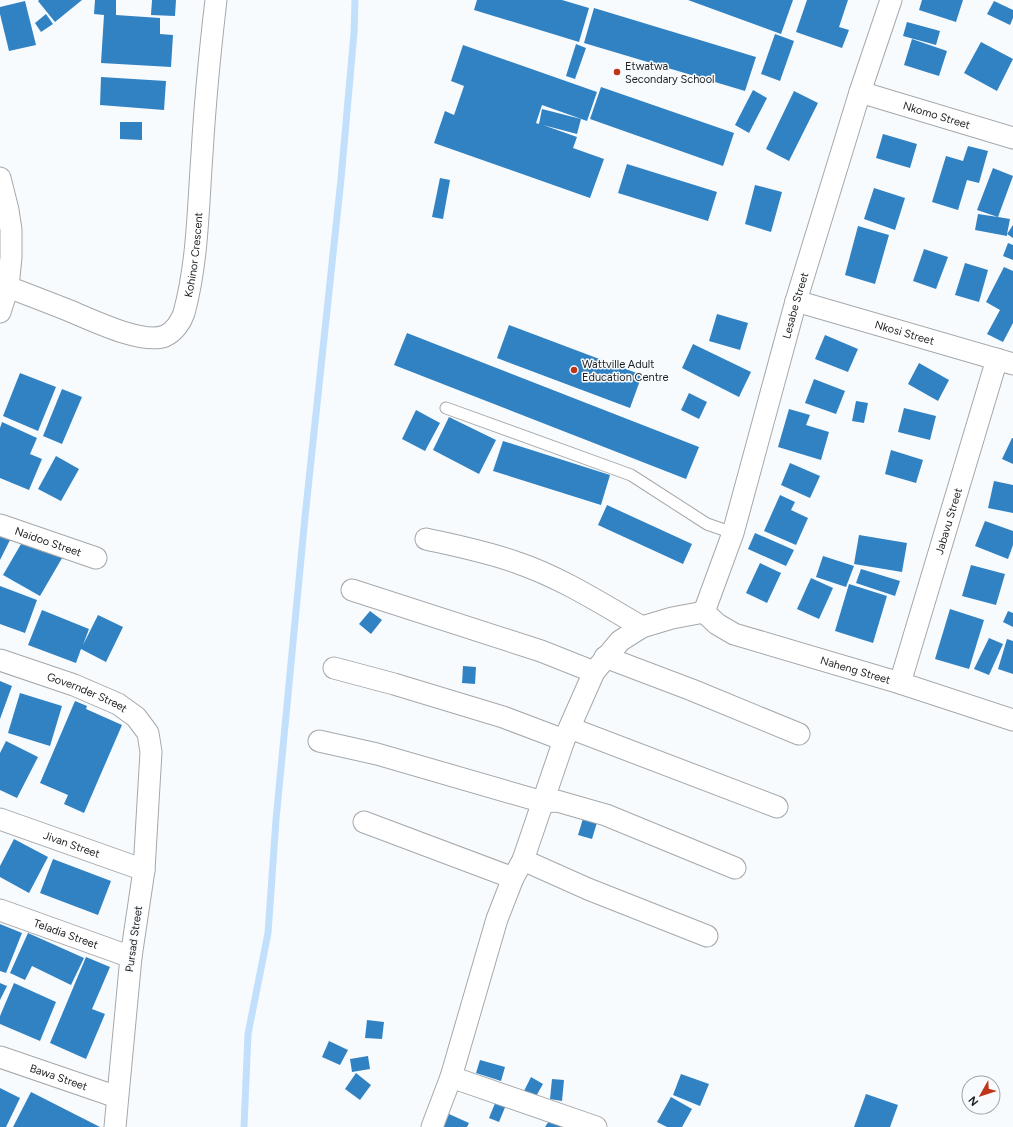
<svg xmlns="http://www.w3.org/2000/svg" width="1013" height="1127" font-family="Figtree,sans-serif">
  <rect width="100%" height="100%" fill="#f8fbfe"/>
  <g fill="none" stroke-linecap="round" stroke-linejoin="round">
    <path stroke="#c2e0fc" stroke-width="7" d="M 244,1127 L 248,1034 L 268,933 L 276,820 L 305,517 L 341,179 L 354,33 L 355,0"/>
  </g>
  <g fill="#3182c3">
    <path d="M 39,0 L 82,0 L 55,22 L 38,1 Z"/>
    <path d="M 95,0 L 116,0 L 116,15 L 160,18 L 160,34 L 173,35 L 171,67 L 101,63 L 104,15 L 94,14 Z"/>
    <path d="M 152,0 L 176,0 L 175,16 L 151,15 Z"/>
    <path d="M 477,0 L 562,0 L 589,8 L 579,42 L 474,10 Z"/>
    <path d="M 688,0 L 793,0 L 781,34 Z"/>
    <path d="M 807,0 L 848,0 L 839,27 L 849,30 L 842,48 L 796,32 Z"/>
    <path d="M 922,0 L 963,0 L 956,22 L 919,10 Z"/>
    <path d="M 25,1 L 36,45 L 9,51 L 0,14 L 0,7 Z"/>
    <path d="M 994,1 L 1013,10 L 1013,18 L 1010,25 L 987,14 Z"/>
    <path d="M 594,8 L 756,57 L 745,91 L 584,43 Z"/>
    <path d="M 46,14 L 53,24 L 41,32 L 35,23 Z"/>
    <path d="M 907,22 L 940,31 L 936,45 L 903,36 Z"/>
    <path d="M 775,34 L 794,41 L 780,81 L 761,74 Z"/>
    <path d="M 912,39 L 947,51 L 939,76 L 904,65 Z"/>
    <path d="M 981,42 L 1013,59 L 997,91 L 964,73 Z"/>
    <path d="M 576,44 L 586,48 L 575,79 L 566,76 Z"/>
    <path d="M 463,45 L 597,92 L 587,121 L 542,105 L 536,123 L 539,124 L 542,109 L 581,119 L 577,134 L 543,125 L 577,137 L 573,148 L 604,159 L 590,198 L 434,143 L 445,111 L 454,115 L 464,86 L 451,81 Z"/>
    <path d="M 101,77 L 166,81 L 164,110 L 100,105 Z"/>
    <path d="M 601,87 L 734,133 L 723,166 L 590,119 Z"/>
    <path d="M 753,90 L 767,98 L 749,133 L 735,125 Z"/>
    <path d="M 794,91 L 818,103 L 789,161 L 766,149 Z"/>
    <path d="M 120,122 L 142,122 L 142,140 L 120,139 Z"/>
    <path d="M 883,134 L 917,144 L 910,168 L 876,158 Z"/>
    <path d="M 968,146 L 988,151 L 979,183 L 967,180 L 958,210 L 932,202 L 946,156 L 963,161 Z"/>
    <path d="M 627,164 L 717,192 L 708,221 L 618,193 Z"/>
    <path d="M 993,168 L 1013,176 L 998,217 L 1010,219 L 1007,234 L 1013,225 L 1013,238 L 1007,234 L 1007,236 L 975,230 L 978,214 L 998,217 L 977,210 Z"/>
    <path d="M 440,178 L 450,180 L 443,219 L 432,217 Z"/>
    <path d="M 755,185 L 782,192 L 771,232 L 745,224 Z"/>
    <path d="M 874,188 L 905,198 L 895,230 L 864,219 Z"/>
    <path d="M 858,226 L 889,235 L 875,284 L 845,275 Z"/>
    <path d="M 1008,243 L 1013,245 L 1013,260 L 1003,256 Z"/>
    <path d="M 924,249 L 948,257 L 936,289 L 913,281 Z"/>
    <path d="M 965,263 L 988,270 L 979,302 L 955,295 Z"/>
    <path d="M 1004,267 L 1013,271 L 1013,323 L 1003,342 L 987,334 L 1000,310 L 986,302 Z"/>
    <path d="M 717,314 L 748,323 L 740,350 L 709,341 Z"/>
    <path d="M 509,325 L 642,375 L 630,408 L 497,358 Z"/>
    <path d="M 407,333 L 699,447 L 686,479 L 394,365 Z"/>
    <path d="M 825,335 L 858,349 L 848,372 L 815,359 Z"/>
    <path d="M 693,344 L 751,372 L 739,397 L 682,368 Z"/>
    <path d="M 919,363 L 949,380 L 938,401 L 908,384 Z"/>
    <path d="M 20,373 L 56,387 L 38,431 L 3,416 Z"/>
    <path d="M 814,379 L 845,391 L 836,414 L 805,403 Z"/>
    <path d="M 62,389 L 82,397 L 62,444 L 43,436 Z"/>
    <path d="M 689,393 L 707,402 L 699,419 L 681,410 Z"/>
    <path d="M 856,401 L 868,403 L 864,423 L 852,421 Z"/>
    <path d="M 904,408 L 936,416 L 930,440 L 898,432 Z"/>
    <path d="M 789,409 L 810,415 L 806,425 L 829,432 L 821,460 L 778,447 Z"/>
    <path d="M 416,410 L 440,423 L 425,451 L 402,439 Z"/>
    <path d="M 449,417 L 496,440 L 479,474 L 433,450 Z"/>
    <path d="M 2,422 L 37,438 L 30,454 L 42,459 L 29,490 L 0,478 L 0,428 Z"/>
    <path d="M 1012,438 L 1013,438 L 1013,464 L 1002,459 Z"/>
    <path d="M 503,441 L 610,475 L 601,505 L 493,471 Z"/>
    <path d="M 891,450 L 923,460 L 916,483 L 885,474 Z"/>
    <path d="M 56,456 L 79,469 L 61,501 L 38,489 Z"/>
    <path d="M 790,463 L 820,476 L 810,498 L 781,485 Z"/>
    <path d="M 994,481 L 1013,485 L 1013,513 L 988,508 Z"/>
    <path d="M 780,495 L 795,502 L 791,510 L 808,518 L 796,545 L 764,531 Z"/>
    <path d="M 607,505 L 692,544 L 683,564 L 598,525 Z"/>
    <path d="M 985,521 L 1013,531 L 1013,545 L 1008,559 L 975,546 Z"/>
    <path d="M 0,524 L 14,532 L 0,560 Z"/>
    <path d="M 28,532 L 65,553 L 40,596 L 3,575 Z"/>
    <path d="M 755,533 L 794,550 L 786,566 L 748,549 Z"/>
    <path d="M 859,535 L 907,543 L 902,572 L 854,564 Z"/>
    <path d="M 823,556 L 854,566 L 846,587 L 816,577 Z"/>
    <path d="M 760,563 L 781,573 L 767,603 L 746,593 Z"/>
    <path d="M 971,565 L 1005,574 L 996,605 L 962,596 Z"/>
    <path d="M 861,569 L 900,581 L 895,596 L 856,583 Z"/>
    <path d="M 811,578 L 833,588 L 819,619 L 797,609 Z"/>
    <path d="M 849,584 L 887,596 L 873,643 L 835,631 Z"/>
    <path d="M 0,586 L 37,600 L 25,633 L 0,624 Z"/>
    <path d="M 950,609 L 984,620 L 969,669 L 935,659 Z"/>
    <path d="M 42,610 L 89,629 L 83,645 L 98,615 L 123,627 L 106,662 L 81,649 L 76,663 L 28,645 Z"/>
    <path d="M 370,611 L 382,620 L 371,634 L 359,624 Z"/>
    <path d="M 1008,611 L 1013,613 L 1013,627 L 1003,622 Z"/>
    <path d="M 989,638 L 1003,644 L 989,675 L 974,669 Z"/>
    <path d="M 1007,639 L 1013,641 L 1013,674 L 998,669 Z"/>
    <path d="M 463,666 L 476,667 L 475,684 L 462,683 Z"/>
    <path d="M 0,681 L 12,686 L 0,719 Z"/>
    <path d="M 20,693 L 62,706 L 50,746 L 8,733 Z"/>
    <path d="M 75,701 L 87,706 L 86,709 L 122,725 L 84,813 L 64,804 L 68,795 L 40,783 Z"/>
    <path d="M 6,741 L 38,757 L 17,798 L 0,790 L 0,753 Z"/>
    <path d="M 585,812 L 599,816 L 592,839 L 578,835 Z"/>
    <path d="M 14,839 L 48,857 L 29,893 L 0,877 L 0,866 Z"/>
    <path d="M 53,859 L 111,881 L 98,915 L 40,893 Z"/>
    <path d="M 0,924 L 22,933 L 6,973 L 0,971 Z"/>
    <path d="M 28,933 L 84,958 L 71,985 L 32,966 L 25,980 L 10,973 Z"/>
    <path d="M 86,957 L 110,967 L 92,1009 L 105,1014 L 86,1059 L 50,1043 Z"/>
    <path d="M 0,983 L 7,986 L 0,1000 Z"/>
    <path d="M 14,983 L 56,1002 L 40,1041 L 0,1024 L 0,1016 Z"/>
    <path d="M 367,1020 L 384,1022 L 382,1039 L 365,1038 Z"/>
    <path d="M 329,1041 L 348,1050 L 340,1065 L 322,1057 Z"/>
    <path d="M 368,1056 L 370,1069 L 352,1072 L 350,1059 Z"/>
    <path d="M 480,1060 L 505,1067 L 501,1081 L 476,1073 Z"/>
    <path d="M 356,1073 L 371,1085 L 360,1100 L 345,1089 Z"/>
    <path d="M 681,1074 L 709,1084 L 700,1106 L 673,1095 Z"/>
    <path d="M 531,1077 L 543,1084 L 535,1098 L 524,1091 Z"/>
    <path d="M 552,1079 L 564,1080 L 562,1101 L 550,1099 Z"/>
    <path d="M 0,1088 L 20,1098 L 6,1127 L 0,1127 Z"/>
    <path d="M 31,1092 L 100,1127 L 13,1127 Z"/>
    <path d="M 866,1094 L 898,1105 L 890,1127 L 854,1127 Z"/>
    <path d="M 498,1096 L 508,1100 L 499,1122 L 489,1118 Z"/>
    <path d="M 671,1097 L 692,1109 L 682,1127 L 667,1127 L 657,1122 Z"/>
    <path d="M 449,1114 L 469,1123 L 467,1127 L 443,1127 Z"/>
    <path d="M 551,1118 L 566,1127 L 545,1127 Z"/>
  </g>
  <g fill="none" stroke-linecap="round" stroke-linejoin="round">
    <defs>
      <path id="lane" d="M 446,408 L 631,475 L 707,524 L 733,533"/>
      <g id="street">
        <path id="s1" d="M 860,92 L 1013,138"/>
        <path d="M 0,178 L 8,210 L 11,230 L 11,257 L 8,287 L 0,312"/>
        <path id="s2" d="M 8,287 C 29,295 50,303 70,311 C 92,320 143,345 165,336 C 174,332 181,322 184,313 C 198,261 198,207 202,154 C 205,102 210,51 216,0"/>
        <path id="s3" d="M 796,301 L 1013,364"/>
        <path id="s4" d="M 0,525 L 96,558"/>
        <path d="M 426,539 C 457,546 488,552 518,563 C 562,578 602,604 642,627"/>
        <path d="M 352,590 L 541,651 L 594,672"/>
        <path id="s5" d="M 704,612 L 733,533 L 796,301 L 860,92 L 891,0"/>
        <path id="s6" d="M 704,612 L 717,624 L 734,634 L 900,683 L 1013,720"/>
        <path d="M 605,657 L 692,690 L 799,734"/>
        <path id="s7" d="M 0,660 L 74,685 L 118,704 L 136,717 L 148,733 L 151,752 L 144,870 L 131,957 L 115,1127"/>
        <path d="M 334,668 L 394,684 L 503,717 L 564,740"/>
        <path id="s8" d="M 900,683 L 997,359"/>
        <path d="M 570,728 L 777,807"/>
        <path d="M 319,741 L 377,754 L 543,802 L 557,801 L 606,815 L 735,868"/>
        <path id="s9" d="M 0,819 L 144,870"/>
        <path d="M 364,822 L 513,878"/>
        <path d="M 523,860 L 588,889 L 707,936"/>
        <path id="s10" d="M 0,910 L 131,957"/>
        <path id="s11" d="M 0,1057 L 117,1097"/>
        <path d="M 451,1077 L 596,1127"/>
        <path d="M 432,1127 L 451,1077 L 497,919 L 513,878 L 523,860 L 564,740 L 594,672 L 620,641 L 642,627 L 672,618 L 704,612"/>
      </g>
    </defs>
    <use href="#lane" stroke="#a5a8ab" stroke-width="13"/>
    <use href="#street" stroke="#a5a8ab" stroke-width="23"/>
    <use href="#lane" stroke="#fff" stroke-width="11"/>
    <use href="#street" stroke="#fff" stroke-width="21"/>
  </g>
  <g fill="#c03518" stroke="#f8fbfe" stroke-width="1.5">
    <circle cx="617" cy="72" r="4"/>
    <circle cx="574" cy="370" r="4"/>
  </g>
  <g text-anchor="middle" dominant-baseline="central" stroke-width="3" stroke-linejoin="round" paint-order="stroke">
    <g font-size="11" fill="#1d1f20" stroke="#f8fbfe" text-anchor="start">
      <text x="625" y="66">Etwatwa<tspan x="625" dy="13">Secondary School</tspan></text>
      <text x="582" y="364">Wattville Adult<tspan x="582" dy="13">Education Centre</tspan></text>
    </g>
    <g font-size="11" fill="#1d1f20" stroke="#f8fbfe">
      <text stroke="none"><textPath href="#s1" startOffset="80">Nkomo Street</textPath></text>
      <text stroke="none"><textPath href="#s2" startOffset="256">Kohinor Crescent</textPath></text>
      <text stroke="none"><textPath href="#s5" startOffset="320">Lesabe Street</textPath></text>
      <text stroke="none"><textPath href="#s3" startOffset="113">Nkosi Street</textPath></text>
      <text stroke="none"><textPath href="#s8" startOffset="169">Jabavu Street</textPath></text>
      <text stroke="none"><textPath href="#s4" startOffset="51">Naidoo Street</textPath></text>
      <text stroke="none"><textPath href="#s6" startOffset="164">Naheng Street</textPath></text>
      <text stroke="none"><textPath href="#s7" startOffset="93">Governder Street</textPath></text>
      <text stroke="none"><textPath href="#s9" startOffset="76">Jivan Street</textPath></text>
      <text stroke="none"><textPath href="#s10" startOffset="70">Teladia Street</textPath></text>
      <text transform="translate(134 939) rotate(-82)">Pursad Street</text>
      <text stroke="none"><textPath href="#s11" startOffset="62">Bawa Street</textPath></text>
    </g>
  </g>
  <g transform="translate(981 1095) rotate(231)"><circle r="19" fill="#f8fbfe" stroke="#a0a3a5"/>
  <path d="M0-3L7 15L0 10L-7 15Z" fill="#c03518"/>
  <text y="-6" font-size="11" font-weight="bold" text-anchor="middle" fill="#1d1f20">N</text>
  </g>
</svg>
